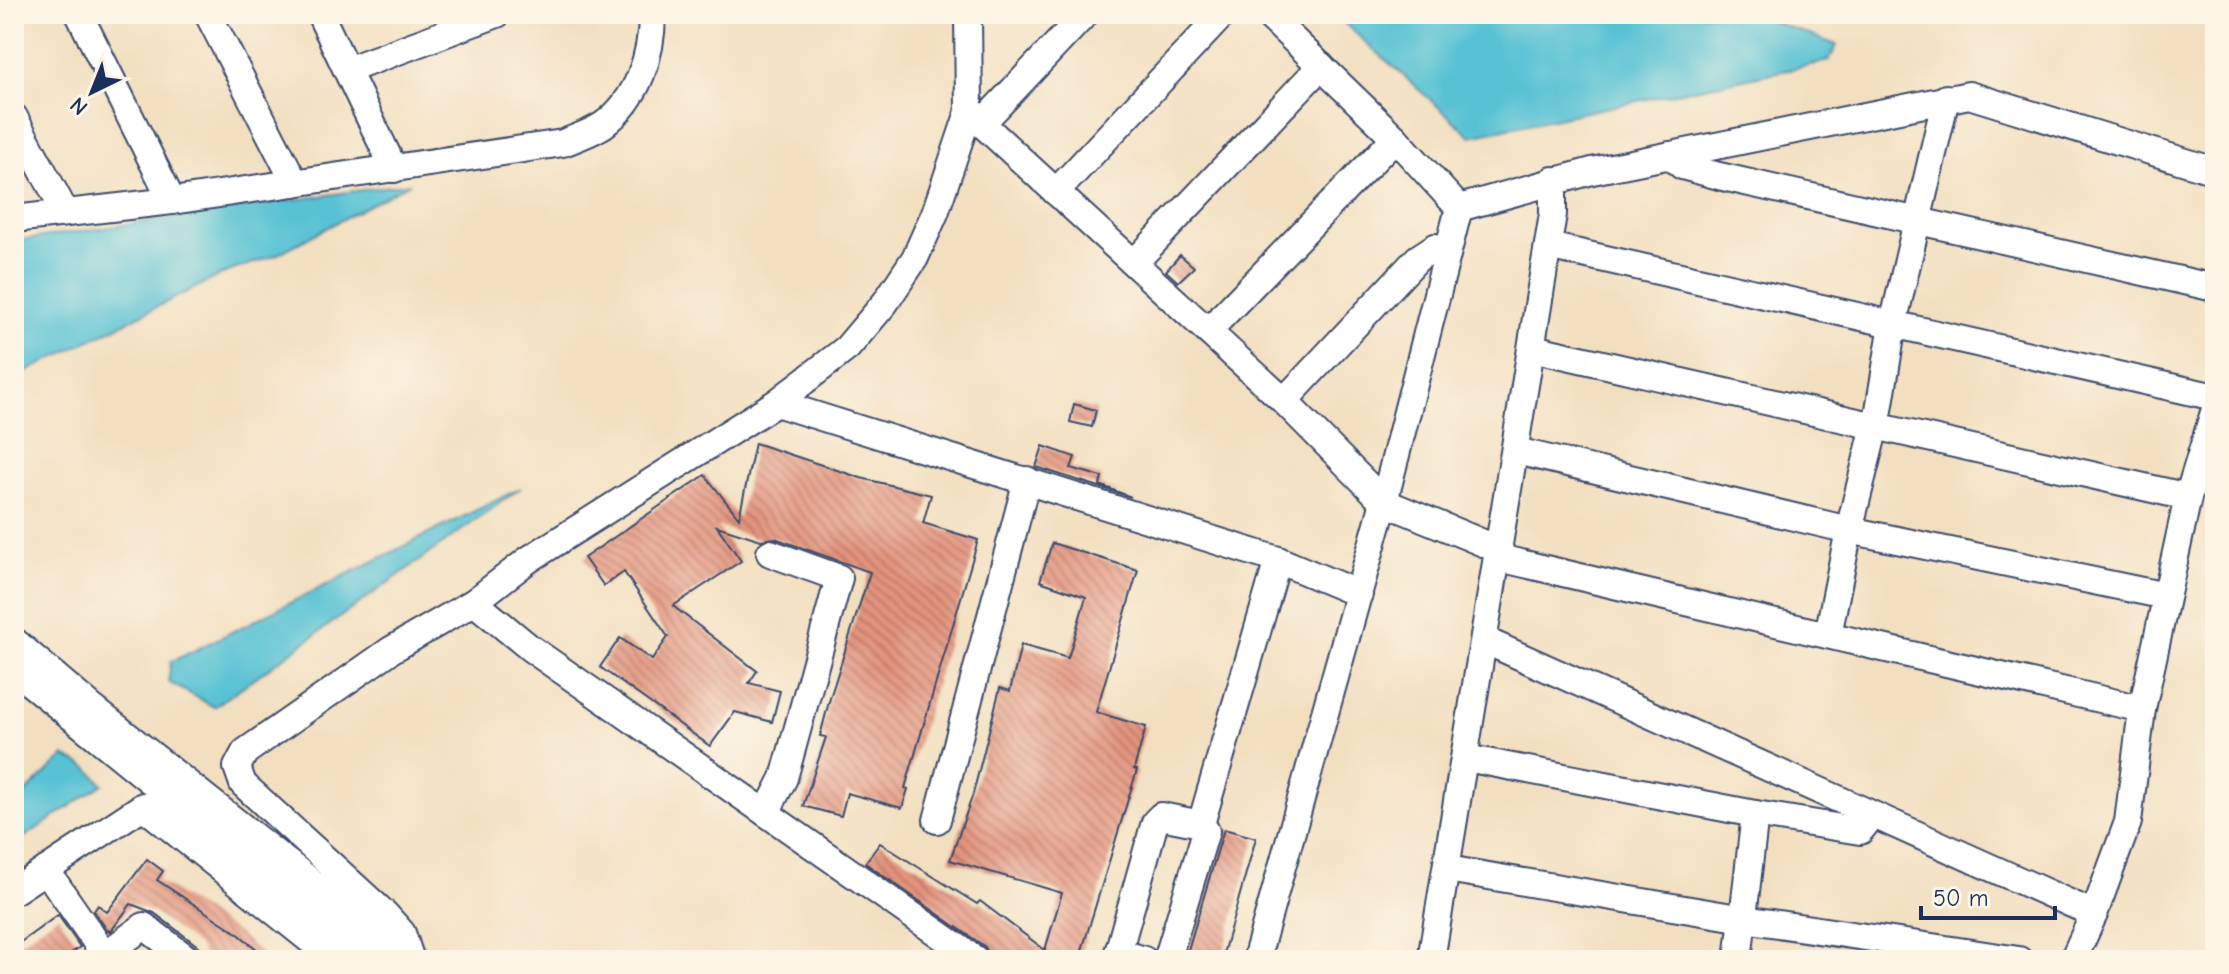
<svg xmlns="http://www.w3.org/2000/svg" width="2229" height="974" font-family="'Comic Neue',sans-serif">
  <defs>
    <pattern id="building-back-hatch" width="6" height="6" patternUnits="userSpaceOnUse" patternTransform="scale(2)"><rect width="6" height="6" fill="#e3937c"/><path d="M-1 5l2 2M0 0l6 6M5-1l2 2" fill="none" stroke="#b77869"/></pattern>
  </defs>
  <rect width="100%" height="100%" fill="#fcf5e5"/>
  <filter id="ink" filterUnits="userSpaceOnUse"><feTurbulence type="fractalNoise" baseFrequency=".0125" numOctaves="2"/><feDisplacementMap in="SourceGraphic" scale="16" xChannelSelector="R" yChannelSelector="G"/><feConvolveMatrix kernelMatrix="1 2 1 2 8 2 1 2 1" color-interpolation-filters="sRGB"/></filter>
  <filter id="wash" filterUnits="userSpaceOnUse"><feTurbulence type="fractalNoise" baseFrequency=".006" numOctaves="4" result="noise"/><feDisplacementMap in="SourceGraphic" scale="32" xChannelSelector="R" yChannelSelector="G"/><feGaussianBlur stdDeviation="1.8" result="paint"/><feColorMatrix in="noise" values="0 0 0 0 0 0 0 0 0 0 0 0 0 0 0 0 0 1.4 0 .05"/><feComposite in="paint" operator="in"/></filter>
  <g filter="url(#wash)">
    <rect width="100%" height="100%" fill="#f2dfc0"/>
    <g fill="#58c2d4" stroke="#3a7899" stroke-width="2">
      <path d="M 1334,14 L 1753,14 L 1837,45 L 1829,61 L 1471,136 Z"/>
      <path d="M 410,183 L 276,255 L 225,273 L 14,378 L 14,241 Z"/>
      <path d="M 521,488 L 214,707 L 168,682 L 171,662 Z"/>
      <path d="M 64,756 L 87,767 L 103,784 L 14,844 L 14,804 Z"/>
    </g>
    <g id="blocks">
      <g fill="url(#building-back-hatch)">
        <path d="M 1180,255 L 1194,267 L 1178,282 L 1166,271 Z"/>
        <path d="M 1074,404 L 1096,410 L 1092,427 L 1070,422 Z"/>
        <path d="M 755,443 L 861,478 L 931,495 L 923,523 L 978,540 L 905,788 L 908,789 L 902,808 L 847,793 L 841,816 L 803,806 L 826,737 L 820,736 L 830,698 L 870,572 L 775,538 L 761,540 L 717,526 L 741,561 L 673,606 L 757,671 L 749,683 L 780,691 L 772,722 L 735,712 L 710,746 L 600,667 L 620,638 L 652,660 L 668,637 L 624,572 L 604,586 L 584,558 L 705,475 L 739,518 Z"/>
        <path d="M 1043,446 L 1075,457 L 1071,468 L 1102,477 L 1100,485 L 1131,497 L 1036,467 Z"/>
        <path d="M 1052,543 L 1138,570 L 1096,712 L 1146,727 L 1134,769 L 1137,770 L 1079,960 L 992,960 L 985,947 L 865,863 L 880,843 L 977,904 L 980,901 L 1045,950 L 1062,893 L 950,860 L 973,794 L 1000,688 L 1010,691 L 1021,645 L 1068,658 L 1086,597 L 1040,581 Z"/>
        <path d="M 1224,829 L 1256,838 L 1225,947 L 1221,960 L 1185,960 Z"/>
        <path d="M 147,859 L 163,871 L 157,880 L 236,932 L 270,960 L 205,960 L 199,947 L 154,913 L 131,904 L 111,931 L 107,930 L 94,911 L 98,905 L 107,912 Z"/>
        <path d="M 58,915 L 80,947 L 61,960 L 14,960 L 14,947 Z"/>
      </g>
    </g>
  </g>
  <g filter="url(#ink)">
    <use href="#blocks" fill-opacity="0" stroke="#3b496d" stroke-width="2"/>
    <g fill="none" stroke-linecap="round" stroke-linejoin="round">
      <defs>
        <g id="minor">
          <path d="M 79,14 L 172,201"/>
          <path d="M 208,14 L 295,183"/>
          <path d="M 320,14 L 394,169"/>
          <path d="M 1267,14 L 1395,138 L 1459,208"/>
          <path d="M 347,70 L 497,14"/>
          <path d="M 969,112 L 1284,401 L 1384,502 L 1500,550"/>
          <path d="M 14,117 L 65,212"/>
          <path d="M 982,123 L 1085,14"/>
          <path d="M 1670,155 L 1682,166 L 1719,176 L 2215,288"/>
          <path d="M 1056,192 L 1223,14"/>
          <path d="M 1459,208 L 1592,171 L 1969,95 L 2215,171"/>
          <path d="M 14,219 L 172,201 L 563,143 C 575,138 591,133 603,125 C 638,100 652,55 652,14"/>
          <path d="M 1548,246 L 2215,397"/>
          <path d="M 1134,263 L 1321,66"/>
          <path d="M 1208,331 L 1395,138"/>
          <path d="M 1532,348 L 2188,497"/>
          <path d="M 1284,401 L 1418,258 L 1435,247 L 1446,251"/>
          <path d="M 776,403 L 1278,560 L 1359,594"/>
          <path d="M 1516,451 L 1849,530 L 2166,596"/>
          <path d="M 1499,558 L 2142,709"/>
          <path d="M 474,602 L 530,648 L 976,960"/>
          <path d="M 1828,635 L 1849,530 L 1879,410 L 1893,324 L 1946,98"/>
          <path d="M 14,641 L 90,706 L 410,960"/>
          <path d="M 1486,641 L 2094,914"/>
          <path d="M 14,670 L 371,960"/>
          <path d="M 1466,758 L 1755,814"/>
          <path d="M 766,813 L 784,778 L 839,578 L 770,553"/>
          <path d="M 937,820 L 1027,480"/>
          <path d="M 1201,824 L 1278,560"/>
          <path d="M 1447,869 L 1744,919 L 2019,960"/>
          <path d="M 46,870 L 105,955"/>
          <path d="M 14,891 L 143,806 L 335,960"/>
          <path d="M 1118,952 L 1144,960"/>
          <path d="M 98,960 L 144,926 L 189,960"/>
          <path d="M 411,960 L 402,933 L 385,914 L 243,784 L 237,767 L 245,752 L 391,650 L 474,602 L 528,560 L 776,403 L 847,348 L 885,303 L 915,258 L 935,213 L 969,112 L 968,14"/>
          <path d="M 1116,960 L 1155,822 L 1161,816 L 1201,824 L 1206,831 L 1167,960"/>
          <path d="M 1256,960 L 1384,502 L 1459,208"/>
          <path d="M 1431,960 L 1553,214 L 1553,180"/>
          <path d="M 1738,960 L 1755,814 L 1860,831 L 1872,816"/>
          <path d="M 2073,960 L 2094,914 L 2128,822 L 2142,709 L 2188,497 L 2215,409"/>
        </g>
      </defs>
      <use href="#minor" stroke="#3b496d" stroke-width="30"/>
      <use href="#minor" stroke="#fff" stroke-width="26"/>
    </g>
  </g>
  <rect width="2229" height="974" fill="none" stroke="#fcf5e5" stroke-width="48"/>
  <g transform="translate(92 92) rotate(223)" stroke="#fcf5e5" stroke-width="6" paint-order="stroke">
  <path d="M0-6L14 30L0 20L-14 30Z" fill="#1b2f5e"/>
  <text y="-12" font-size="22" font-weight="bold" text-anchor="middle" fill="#1b2f5e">N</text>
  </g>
  <path d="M1921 906v12h134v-12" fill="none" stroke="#1b2f5e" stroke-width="4"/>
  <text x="1933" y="906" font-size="24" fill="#1b2f5e" stroke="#fcf5e5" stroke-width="6" paint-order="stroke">50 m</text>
</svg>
